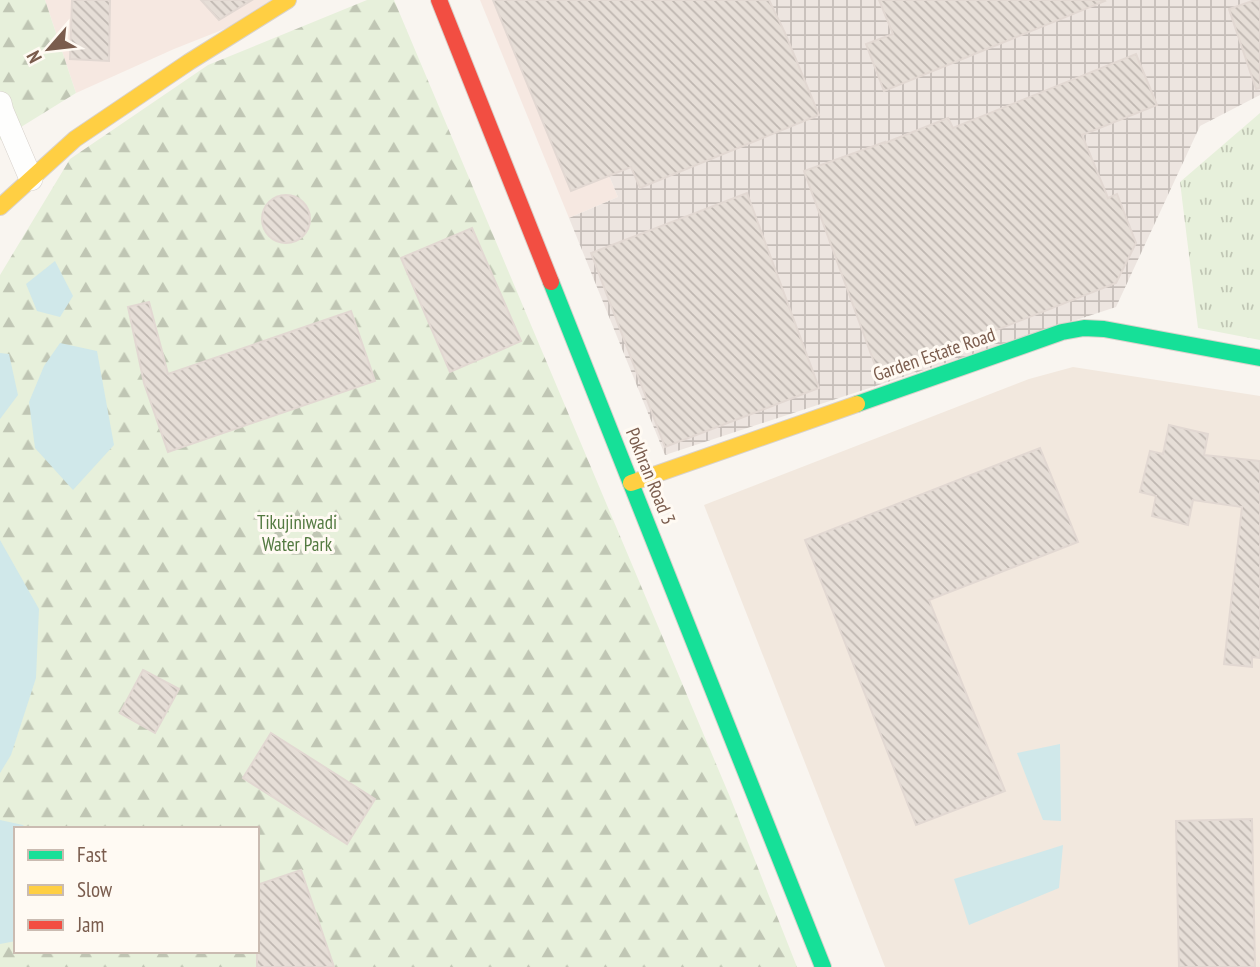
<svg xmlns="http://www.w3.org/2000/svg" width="1260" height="967" font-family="'PT Sans Narrow',sans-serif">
  <defs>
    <pattern id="industrial-grid" width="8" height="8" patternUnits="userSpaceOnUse" patternTransform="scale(1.75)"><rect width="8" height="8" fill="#ede5e0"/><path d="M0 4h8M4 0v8" fill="none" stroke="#c5bdb8"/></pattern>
    <pattern id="forest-firs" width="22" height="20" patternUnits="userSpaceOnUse" patternTransform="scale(1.75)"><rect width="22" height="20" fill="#e7f0db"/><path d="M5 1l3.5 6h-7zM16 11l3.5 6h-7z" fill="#c0c6b4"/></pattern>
    <pattern id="park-tufts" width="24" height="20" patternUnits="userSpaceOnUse" patternTransform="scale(1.75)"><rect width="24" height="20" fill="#e7f0db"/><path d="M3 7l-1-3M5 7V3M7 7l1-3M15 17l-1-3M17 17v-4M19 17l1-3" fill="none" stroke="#c0c6b4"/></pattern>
    <pattern id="building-back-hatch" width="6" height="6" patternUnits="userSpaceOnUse" patternTransform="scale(1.75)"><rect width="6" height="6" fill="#e6ded7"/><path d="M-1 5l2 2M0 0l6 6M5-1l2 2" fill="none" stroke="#bfb7b1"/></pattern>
  </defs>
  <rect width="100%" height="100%" fill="#f9f5f0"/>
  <path fill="#f2e8de" d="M 1073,367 L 1260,396 L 1260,967 L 885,967 L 704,505 L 1029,379 Z"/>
  <g fill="#f6e8e1">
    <path d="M 45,0 L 298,0 L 174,49 L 76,93 Z"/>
    <path d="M 480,0 L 536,0 L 618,197 L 569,218 Z"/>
  </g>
  <path fill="url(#industrial-grid)" d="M 536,0 L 1260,0 L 1260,95 L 1200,126 L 1116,307 L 665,455 L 569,218 L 618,197 Z"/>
  <g fill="url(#forest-firs)" fill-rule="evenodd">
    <path d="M 0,0 L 45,0 L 76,93 L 0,140 Z"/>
    <path d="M 367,0 L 394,0 L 730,797 L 797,967 L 0,967 L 0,275 L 70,159 L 208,65 ZM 16,829 L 257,829 L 257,951 L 16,951 Z"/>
  </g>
  <path fill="url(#park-tufts)" d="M 1260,113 L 1260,340 L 1198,328 L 1180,182 Z"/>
  <g fill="#d0e8ea">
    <path d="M 55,261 L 73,296 L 60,317 L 37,311 L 26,284 Z"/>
    <path d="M 60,343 L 97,351 L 114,445 L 73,490 L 35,448 L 29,402 L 44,366 Z"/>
    <path d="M 0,353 L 9,354 L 18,395 L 0,419 Z"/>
    <path d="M 0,540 L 39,609 L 36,678 L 11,755 L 0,773 Z"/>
    <path d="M 1060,744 L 1061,821 L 1043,820 L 1017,753 Z"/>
    <path d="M 0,820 L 23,825 L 26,829 L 16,829 L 16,941 L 0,944 Z"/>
    <path d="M 1063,845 L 1059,888 L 969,925 L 954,879 Z"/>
  </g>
  <g fill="url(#building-back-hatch)" stroke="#e2d8d2" stroke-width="2">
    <path d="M 72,0 L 110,0 L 109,61 L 70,59 Z"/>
    <path d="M 201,0 L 252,0 L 219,20 Z"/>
    <path d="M 493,0 L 769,0 L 785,33 L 819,115 L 640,188 L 631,167 L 571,191 Z"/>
    <path d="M 879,0 L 1104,0 L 1105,1 L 884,91 L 866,44 L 893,34 Z"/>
    <path d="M 1255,0 L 1260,0 L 1260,88 L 1256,89 L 1229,9 Z"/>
    <path d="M 1136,54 L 1157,105 L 1082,135 L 1108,198 L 1117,194 L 1136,243 L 1116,283 L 879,376 L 804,171 L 885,142 L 885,143 L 948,118 L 953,128 Z"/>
    <path d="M 747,193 L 819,388 L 665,447 L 591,253 Z"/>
    <circle cx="286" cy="219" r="24"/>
    <path d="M 472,228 L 521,341 L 450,372 L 401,258 Z"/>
    <path d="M 149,302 L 168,374 L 351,311 L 375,381 L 168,452 L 144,383 L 128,307 Z"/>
    <path d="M 1169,425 L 1208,434 L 1204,455 L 1260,461 L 1260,658 L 1252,657 L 1252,667 L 1224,664 L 1242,507 L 1193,500 L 1188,525 L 1152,516 L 1156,496 L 1140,492 L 1150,451 L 1163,454 Z"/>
    <path d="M 1040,448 L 1078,542 L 929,600 L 1005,791 L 916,825 L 805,540 Z"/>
    <path d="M 143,670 L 179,689 L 155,733 L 120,713 Z"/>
    <path d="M 271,733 L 375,799 L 347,844 L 243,778 Z"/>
    <path d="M 1252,819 L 1255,967 L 1179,967 L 1176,821 Z"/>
    <path d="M 301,870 L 334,967 L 257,967 L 257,885 Z"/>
  </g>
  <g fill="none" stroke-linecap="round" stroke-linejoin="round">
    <defs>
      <path id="street" d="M 0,103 L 2,111 L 31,179"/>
      <g id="fast">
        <path d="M 551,282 L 823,967"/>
        <path d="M 857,404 L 1062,332 L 1084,328 L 1104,329 L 1260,358"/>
      </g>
      <g id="slow">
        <path d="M 0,207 L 75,139 L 189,62 L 288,0"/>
        <path d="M 631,483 L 857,404"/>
      </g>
      <path id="jam" d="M 439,0 L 551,282"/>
    </defs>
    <use href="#street" stroke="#d7d1cb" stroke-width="24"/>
    <use href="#fast" stroke="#d9d2cb" stroke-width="18"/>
    <use href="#slow" stroke="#d9d2cb" stroke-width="18"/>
    <use href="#jam" stroke="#d9d2cb" stroke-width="18"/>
    <use href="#street" stroke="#fefefd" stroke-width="23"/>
    <use href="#fast" stroke="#16e098" stroke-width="16"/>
    <use href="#slow" stroke="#ffcf43" stroke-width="16"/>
    <use href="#jam" stroke="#f24e42" stroke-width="16"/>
  </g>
  <g text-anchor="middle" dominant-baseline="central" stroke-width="6" stroke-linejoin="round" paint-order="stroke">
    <g font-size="19" fill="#7a5c4d" stroke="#fffaf3">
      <text transform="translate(934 354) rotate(-19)">Garden Estate Road</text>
      <text transform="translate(651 476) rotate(68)">Pokhran Road 3</text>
    </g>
    <g font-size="19" fill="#537a41" stroke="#fffaf3">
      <text x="297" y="522">Tikujiniwadi<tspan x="297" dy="22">Water Park</tspan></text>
    </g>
  </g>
  <rect x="14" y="827" width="245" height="126" fill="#fffaf3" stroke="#cabbb1" stroke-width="2"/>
  <rect x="28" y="850" width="35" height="10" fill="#16e098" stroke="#cabbb1" stroke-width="2"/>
  <text x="77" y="862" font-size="21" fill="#7a5c4d">Fast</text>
  <rect x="28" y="885" width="35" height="10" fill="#ffcf43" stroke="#cabbb1" stroke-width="2"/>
  <text x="77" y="897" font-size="21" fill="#7a5c4d">Slow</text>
  <rect x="28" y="920" width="35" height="10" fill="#f24e42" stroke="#cabbb1" stroke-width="2"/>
  <text x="77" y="932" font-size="21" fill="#7a5c4d">Jam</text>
  <g transform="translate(49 49) rotate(242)" stroke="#fffaf3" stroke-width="5" paint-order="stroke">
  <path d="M0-5L12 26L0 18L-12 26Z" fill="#7a5c4d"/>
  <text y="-10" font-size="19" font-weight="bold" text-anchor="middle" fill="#7a5c4d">N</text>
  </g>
</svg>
